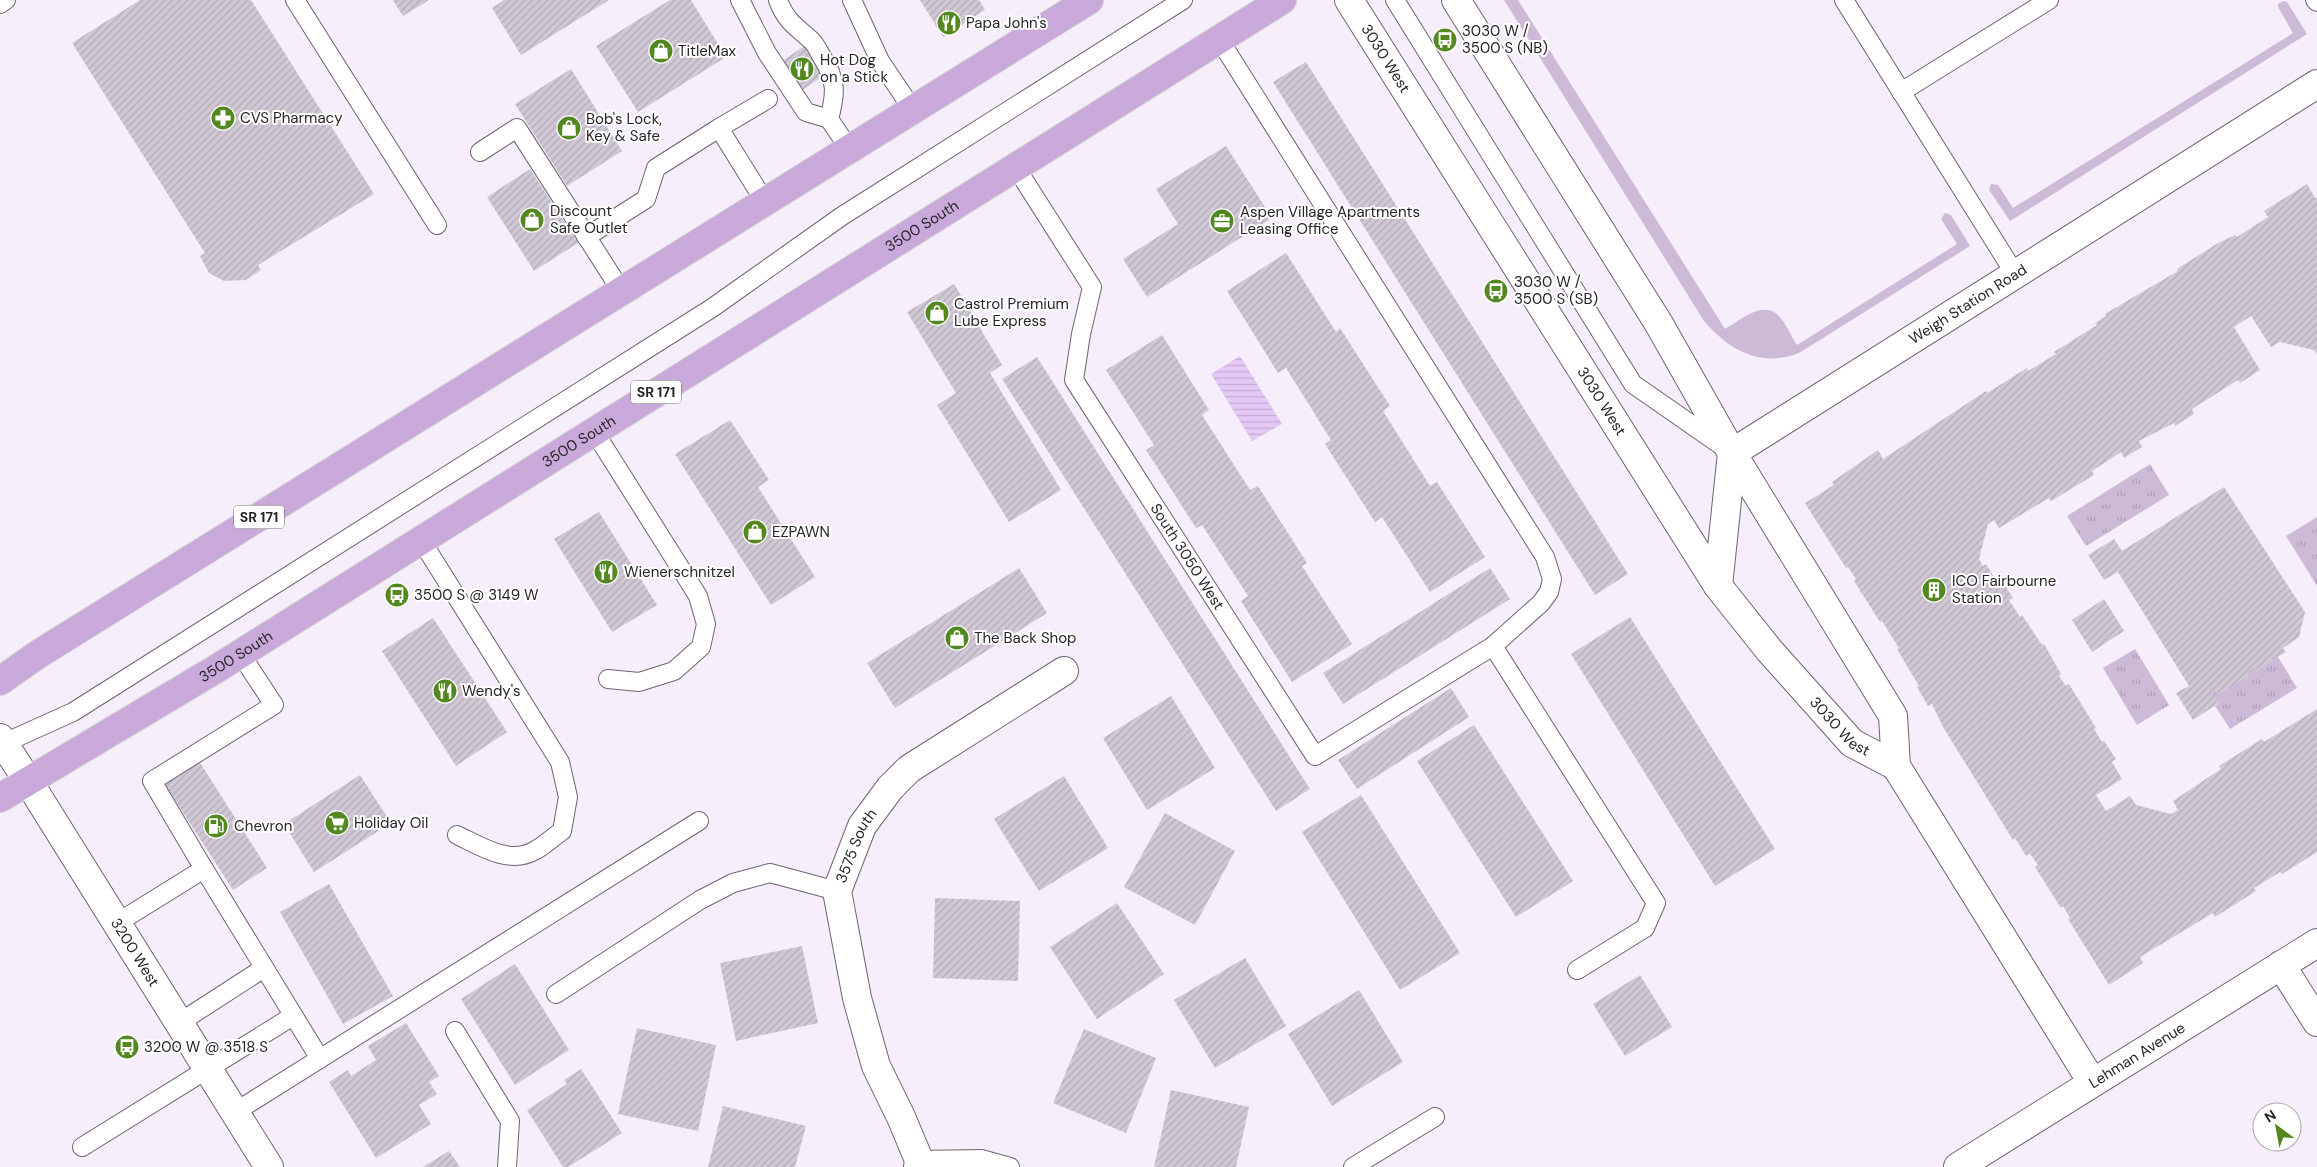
<svg xmlns="http://www.w3.org/2000/svg" width="2317" height="1167" font-family="'DM Sans',sans-serif">
  <defs>
    <pattern id="grass-tufts" width="24" height="20" patternUnits="userSpaceOnUse" patternTransform="scale(1.25)"><rect width="24" height="20" fill="#ccbad6"/><path d="M3 7l-1-3M5 7V3M7 7l1-3M15 17l-1-3M17 17v-4M19 17l1-3" fill="none" stroke="#afa0b8"/></pattern>
    <pattern id="water-rules" width="6" height="5" patternUnits="userSpaceOnUse" patternTransform="scale(1.25)"><rect width="6" height="5" fill="#e4c8f5"/><path d="M0 2.5h6" fill="none" stroke="#c4acd2"/></pattern>
    <pattern id="building-hatch" width="6" height="6" patternUnits="userSpaceOnUse" patternTransform="scale(1.25)"><rect width="6" height="6" fill="#d0c8d5"/><path d="M-1 1l2-2M0 6l6-6M5 7l2-2" fill="none" stroke="#b3acb7"/></pattern>
  </defs>
  <rect width="100%" height="100%" fill="#f7eefc"/>
  <g fill="url(#grass-tufts)">
    <path d="M 2150,464 L 2169,495 L 2086,546 L 2067,516 Z"/>
    <path d="M 2317,517 L 2317,586 L 2286,536 Z"/>
    <path d="M 2135,649 L 2169,705 L 2137,725 L 2103,668 Z"/>
    <path d="M 2278,657 L 2297,688 L 2230,729 L 2215,706 L 2219,703 L 2212,693 L 2217,690 L 2219,693 L 2248,676 L 2246,672 L 2255,666 L 2257,670 Z"/>
  </g>
  <g fill="#ccbad6">
    <path d="M 1504,0 L 1518,0 L 1725,329 C 1739,321 1762,300 1778,315 C 1786,323 1791,336 1797,345 L 1957,244 L 1941,219 L 1945,213 L 1951,215 L 1970,246 L 1799,353 C 1760,368 1729,350 1704,321 Z"/>
    <path d="M 2283,1 L 2287,2 L 2307,34 L 2010,221 L 1989,190 L 1991,184 L 1998,185 L 2013,208 L 2293,33 L 2278,7 L 2278,4 Z"/>
  </g>
  <path fill="url(#water-rules)" d="M 1240,356 L 1282,424 L 1252,441 L 1211,374 Z"/>
  <g fill="url(#building-hatch)">
    <path d="M 140,0 L 251,0 L 374,194 L 258,265 L 261,270 L 246,280 L 224,281 L 209,273 L 200,256 L 205,253 L 72,43 Z"/>
    <path d="M 393,0 L 429,0 L 403,16 Z"/>
    <path d="M 504,0 L 609,0 L 521,55 L 492,8 Z"/>
    <path d="M 670,0 L 691,0 L 726,57 L 638,112 L 596,46 Z"/>
    <path d="M 920,0 L 979,0 L 985,10 L 943,37 Z"/>
    <path d="M 806,45 L 826,74 L 798,93 L 779,63 Z"/>
    <path d="M 1306,62 L 1628,574 L 1595,595 L 1273,82 Z"/>
    <path d="M 571,69 L 622,151 L 567,186 L 515,104 Z"/>
    <path d="M 1226,146 L 1272,218 L 1147,297 L 1123,259 L 1178,224 L 1156,189 Z"/>
    <path d="M 530,169 L 578,243 L 534,271 L 487,197 Z"/>
    <path d="M 2307,184 L 2315,198 L 2317,197 L 2317,354 L 2314,350 L 2280,342 L 2271,347 L 2251,316 L 2234,327 L 2260,370 L 2240,383 L 2238,380 L 2192,409 L 2194,414 L 2175,426 L 2174,423 L 2139,441 L 2142,447 L 2124,458 L 2121,452 L 2092,471 L 2094,475 L 2051,501 L 2049,498 L 1999,528 L 1994,520 L 1988,524 L 1979,559 L 1983,566 L 1986,564 L 1997,582 L 2001,579 L 2013,598 L 2009,600 L 2020,617 L 2022,615 L 2042,645 L 2044,644 L 2061,674 L 2059,676 L 2066,686 L 2069,684 L 2096,728 L 2094,729 L 2102,742 L 2104,741 L 2116,759 L 2112,762 L 2122,779 L 2096,795 L 2106,811 L 2130,796 L 2136,805 L 2171,814 L 2178,810 L 2173,801 L 2221,769 L 2219,766 L 2262,739 L 2264,742 L 2317,709 L 2317,852 L 2282,874 L 2280,872 L 2254,888 L 2256,891 L 2215,917 L 2213,913 L 2140,957 L 2143,963 L 2109,985 L 2068,919 L 2070,918 L 2063,906 L 2061,908 L 2035,867 L 2038,865 L 2030,854 L 2026,856 L 2015,838 L 2013,840 L 1943,727 L 1932,704 L 1928,706 L 1917,687 L 1919,686 L 1897,649 L 1899,648 L 1882,621 L 1880,622 L 1854,581 L 1856,579 L 1848,567 L 1846,568 L 1805,503 L 1834,485 L 1832,482 L 1878,450 L 1883,459 L 1986,391 L 1987,393 L 2027,368 L 2028,371 L 2056,354 L 2054,352 L 2097,325 L 2095,323 L 2106,316 L 2105,314 L 2178,271 L 2177,269 L 2218,243 L 2235,235 L 2237,237 L 2268,217 L 2264,211 Z"/>
    <path d="M 1286,253 L 1336,332 L 1340,328 L 1390,406 L 1383,411 L 1430,486 L 1437,482 L 1485,557 L 1430,592 L 1382,517 L 1375,522 L 1325,444 L 1331,440 L 1286,368 L 1278,373 L 1227,291 Z"/>
    <path d="M 954,284 L 1002,365 L 990,373 L 1061,490 L 1009,522 L 937,405 L 956,393 L 907,312 Z"/>
    <path d="M 1162,335 L 1209,410 L 1202,415 L 1250,490 L 1258,486 L 1307,563 L 1302,566 L 1352,644 L 1292,682 L 1241,601 L 1248,596 L 1202,525 L 1196,528 L 1146,450 L 1154,445 L 1106,370 Z"/>
    <path d="M 1037,357 L 1310,789 L 1276,811 L 1002,379 Z"/>
    <path d="M 730,420 L 769,480 L 758,487 L 815,577 L 771,605 L 675,454 Z"/>
    <path d="M 2224,487 L 2305,612 L 2299,637 L 2283,648 L 2286,652 L 2257,670 L 2255,666 L 2246,672 L 2248,676 L 2219,694 L 2217,690 L 2212,693 L 2219,703 L 2193,720 L 2176,693 L 2189,686 L 2118,572 L 2104,580 L 2088,555 L 2114,539 L 2122,551 Z"/>
    <path d="M 599,512 L 657,605 L 612,632 L 554,539 Z"/>
    <path d="M 1019,568 L 1047,613 L 895,708 L 867,663 Z"/>
    <path d="M 1490,568 L 1510,599 L 1343,704 L 1323,673 Z"/>
    <path d="M 2104,599 L 2124,631 L 2092,652 L 2072,620 Z"/>
    <path d="M 1630,617 L 1775,849 L 1715,886 L 1571,654 Z"/>
    <path d="M 433,618 L 507,732 L 456,766 L 382,651 Z"/>
    <path d="M 1451,688 L 1469,717 L 1357,789 L 1338,760 Z"/>
    <path d="M 1171,696 L 1215,768 L 1147,810 L 1103,738 Z"/>
    <path d="M 1474,725 L 1573,881 L 1516,917 L 1417,761 Z"/>
    <path d="M 199,761 L 267,868 L 233,890 L 164,783 Z"/>
    <path d="M 360,775 L 391,823 L 314,872 L 284,824 Z"/>
    <path d="M 1064,776 L 1108,848 L 1039,891 L 994,819 Z"/>
    <path d="M 1361,795 L 1460,953 L 1400,990 L 1302,832 Z"/>
    <path d="M 1165,813 L 1235,851 L 1195,925 L 1124,887 Z"/>
    <path d="M 329,884 L 393,996 L 343,1024 L 280,912 Z"/>
    <path d="M 935,898 L 1020,901 L 1018,981 L 933,978 Z"/>
    <path d="M 1117,903 L 1164,974 L 1097,1019 L 1050,947 Z"/>
    <path d="M 802,946 L 818,1023 L 736,1041 L 720,963 Z"/>
    <path d="M 1245,958 L 1286,1026 L 1215,1068 L 1174,1000 Z"/>
    <path d="M 515,964 L 569,1050 L 515,1085 L 461,999 Z"/>
    <path d="M 1640,975 L 1672,1027 L 1625,1056 L 1593,1004 Z"/>
    <path d="M 1359,990 L 1403,1062 L 1332,1106 L 1288,1034 Z"/>
    <path d="M 406,1023 L 439,1076 L 429,1082 L 437,1094 L 419,1105 L 431,1124 L 376,1158 L 329,1082 L 348,1070 L 351,1076 L 376,1060 L 368,1046 Z"/>
    <path d="M 637,1028 L 716,1045 L 698,1131 L 618,1114 Z"/>
    <path d="M 1084,1029 L 1156,1058 L 1126,1133 L 1053,1103 Z"/>
    <path d="M 581,1069 L 622,1133 L 568,1167 L 563,1167 L 527,1110 L 567,1084 L 564,1080 Z"/>
    <path d="M 1171,1090 L 1249,1107 L 1236,1167 L 1154,1167 Z"/>
    <path d="M 723,1106 L 806,1126 L 795,1167 L 708,1167 Z"/>
    <path d="M 449,1151 L 460,1167 L 423,1167 Z"/>
  </g>
  <g fill="none" stroke-linecap="round" stroke-linejoin="round">
    <defs>
      <g id="service">
        <path d="M 295,0 L 437,225"/>
        <path d="M 740,0 L 767,53 L 806,112 L 829,119 L 850,150"/>
        <path d="M 778,0 C 786,22 796,26 812,41 C 816,45 819,52 822,57 C 837,80 836,94 829,119"/>
        <path d="M 852,0 L 880,61 L 913,110"/>
        <path d="M 1395,0 L 1633,384 L 1725,448"/>
        <path d="M 1844,0 L 2015,274"/>
        <path d="M 2315,0 L 2317,2"/>
        <path d="M 0,4 L 6,0"/>
        <path d="M 1901,92 L 2049,0"/>
        <path d="M 719,128 L 768,99"/>
        <path d="M 480,152 L 517,128 L 622,292"/>
        <path id="s1" d="M 1015,166 L 1092,287 L 1081,334 L 1074,380 L 1315,756 L 1493,646 L 1541,603 L 1549,592 L 1552,579 L 1545,557 L 1219,39"/>
        <path d="M 586,237 L 646,199 L 656,168 L 719,128 L 765,202"/>
        <path d="M 594,431 L 698,596 L 706,624 L 701,647 L 674,671 L 639,682 L 608,679"/>
        <path d="M 421,540 L 560,762 L 568,797 L 562,831 C 553,837 544,846 534,851 C 509,865 480,846 457,835"/>
        <path d="M 1493,646 L 1656,903 L 1645,928 L 1577,970"/>
        <path d="M 0,745 L 73,712 L 712,308 L 842,216 L 1183,0"/>
        <path d="M 204,869 L 152,781 L 274,705 L 240,653"/>
        <path d="M 117,923 L 204,869 L 320,1059"/>
        <path d="M 556,994 L 700,900 L 733,883 L 770,873 L 837,891"/>
        <path d="M 179,1023 L 264,968"/>
        <path d="M 455,1031 L 510,1121 L 507,1167"/>
        <path d="M 235,1112 L 699,821"/>
        <path d="M 82,1147 L 293,1016"/>
        <path d="M 919,1160 L 981,1159 L 1010,1167"/>
        <path d="M 1353,1167 L 1435,1117"/>
      </g>
      <g id="minor">
        <path id="s2" d="M 1349,0 L 1718,586 L 1769,650 L 1852,743 L 1896,766"/>
        <path d="M 1456,0 L 1659,324 L 1732,453 L 1893,716 L 1896,766 L 2092,1082"/>
        <path id="s3" d="M 1732,453 L 2317,84"/>
        <path d="M 1718,586 L 1732,453"/>
        <path d="M 2281,965 L 2317,1022"/>
        <path id="s4" d="M 918,1167 L 919,1160 L 901,1117 L 876,1066 L 857,998 L 837,891 L 862,826 L 890,788 L 909,769 L 1064,671"/>
        <path id="s5" d="M 1958,1167 L 2317,943"/>
      </g>
      <g id="tertiary">
        <path id="s6" d="M 28,781 L 269,1167"/>
      </g>
      <path id="secondary" d="M 0,738 L 28,781"/>
      <g id="primary">
        <path d="M 0,681 L 37,655 L 1089,0"/>
        <path id="s7" d="M 0,798 L 216,669 L 1282,0"/>
      </g>
    </defs>
    <use href="#service" stroke="#6c6470" stroke-width="20"/>
    <use href="#minor" stroke="#6c6470" stroke-width="30"/>
    <use href="#tertiary" stroke="#6c6470" stroke-width="30"/>
    <use href="#secondary" stroke="#6c6470" stroke-width="30"/>
    <use href="#primary" stroke="#d4d3d4" stroke-width="30"/>
    <use href="#service" stroke="#fff" stroke-width="18"/>
    <use href="#minor" stroke="#fff" stroke-width="28"/>
    <use href="#tertiary" stroke="#fff" stroke-width="28"/>
    <use href="#secondary" stroke="#fff" stroke-width="28"/>
    <use href="#primary" stroke="#c9a9da" stroke-width="28"/>
  </g>
  <defs>
    <symbol id="restaurant-disc" viewBox="-11 -11 22 22"><circle r="9.5" fill="#53871f" stroke="#fff"/><path d="M-5-6h1v4h1v-4h1v4h1v-4h1v5L-1.5 .5V6h-2V.5L-5-1ZM5-6V6H3V1.5H1.5Q1.5-4 5-6Z" fill="#fff"/></symbol>
    <symbol id="bus-disc" viewBox="-11 -11 22 22"><circle r="9.5" fill="#53871f" stroke="#fff"/><path d="M-5-6H5V4H4V6H2V4H-2V6H-4V4H-5ZM-3.5-4V0h7V-4ZM-3.5 1.2v1.5H-2V1.2ZM2 1.2v1.5H3.5V1.2Z" fill="#fff"/></symbol>
    <symbol id="shop-disc" viewBox="-11 -11 22 22"><circle r="9.5" fill="#53871f" stroke="#fff"/><path d="M-5-2.5h2.3a2.7 3.5 0 0 1 5.4 0H5L5.5 6h-11ZM-1.5-2.5h3a1.5 2.3 0 0 0-3 0Z" fill="#fff"/></symbol>
    <symbol id="pharmacy-disc" viewBox="-11 -11 22 22"><circle r="9.5" fill="#53871f" stroke="#fff"/><path d="M-2-6h4v4h4v4h-4v4h-4v-4h-4v-4h4Z" fill="#fff"/></symbol>
    <symbol id="office-disc" viewBox="-11 -11 22 22"><circle r="9.5" fill="#53871f" stroke="#fff"/><path d="M-6-3h4V-5.5h4V-3h4V5H-6ZM-1-4.5V-3h2v-1.5ZM-6 0V1H6V0Z" fill="#fff"/></symbol>
    <symbol id="building-disc" viewBox="-11 -11 22 22"><circle r="9.5" fill="#53871f" stroke="#fff"/><path d="M-4-6H4V6H1V3H-1V6H-4ZM-2.5-4.3h1.7v1.8h-1.7ZM.8-4.3h1.7v1.8H.8ZM-2.5-1h1.7V.8h-1.7ZM.8-1h1.7V.8H.8Z" fill="#fff"/></symbol>
    <symbol id="supermarket-disc" viewBox="-11 -11 22 22"><circle r="9.5" fill="#53871f" stroke="#fff"/><path d="M-6-5.5h2.5l.6 2H6L4.5 2H-2.5L-4.4-4H-6ZM-1.5 3.2a1.3 1.3 0 1 0 .1 0ZM3 3.2a1.3 1.3 0 1 0 .1 0Z" fill="#fff"/></symbol>
    <symbol id="fuel-disc" viewBox="-11 -11 22 22"><circle r="9.5" fill="#53871f" stroke="#fff"/><path d="M-5.5-6h7V0h2V4h1.3V-2.5L3-4.5l.8-.8L6-3V5H2.5V1h-1V6h-7ZM-4.2-4.7v3.2H.2V-4.7Z" fill="#fff"/></symbol>
  </defs>
  <g fill-rule="evenodd">
    <use href="#restaurant-disc" x="935" y="9" width="28" height="28"/>
    <use href="#bus-disc" x="1431" y="26" width="28" height="28"/>
    <use href="#shop-disc" x="647" y="37" width="28" height="28"/>
    <use href="#restaurant-disc" x="788" y="55" width="28" height="28"/>
    <use href="#pharmacy-disc" x="209" y="104" width="28" height="28"/>
    <use href="#shop-disc" x="555" y="114" width="28" height="28"/>
    <use href="#shop-disc" x="518" y="206" width="28" height="28"/>
    <use href="#office-disc" x="1208" y="207" width="28" height="28"/>
    <use href="#bus-disc" x="1482" y="277" width="28" height="28"/>
    <use href="#shop-disc" x="923" y="299" width="28" height="28"/>
    <use href="#shop-disc" x="741" y="518" width="28" height="28"/>
    <use href="#restaurant-disc" x="592" y="558" width="28" height="28"/>
    <use href="#building-disc" x="1920" y="576" width="28" height="28"/>
    <use href="#bus-disc" x="383" y="581" width="28" height="28"/>
    <use href="#shop-disc" x="943" y="624" width="28" height="28"/>
    <use href="#restaurant-disc" x="431" y="677" width="28" height="28"/>
    <use href="#supermarket-disc" x="323" y="809" width="28" height="28"/>
    <use href="#fuel-disc" x="202" y="812" width="28" height="28"/>
    <use href="#bus-disc" x="113" y="1033" width="28" height="28"/>
  </g>
  <g text-anchor="middle" dominant-baseline="central" stroke-width="4" stroke-linejoin="round" paint-order="stroke">
    <g fill="#fff" stroke="#686669" stroke-width="1">
      <rect x="631" y="380.5" width="50" height="23" rx="4"/>
      <rect x="234" y="505.5" width="50" height="23" rx="4"/>
    </g>
    <g font-size="14" font-weight="bold" fill="#272429">
      <text x="656" y="392">SR 171</text>
      <text x="259" y="517">SR 171</text>
    </g>
    <g font-size="15" fill="#272429" stroke="#fff" text-anchor="start">
      <text x="966" y="23">Papa John's</text>
      <text x="1462" y="31">3030 W /<tspan x="1462" dy="17">3500 S (NB)</tspan></text>
      <text x="678" y="51">TitleMax</text>
      <text x="820" y="60">Hot Dog<tspan x="820" dy="17">on a Stick</tspan></text>
      <text x="240" y="118">CVS Pharmacy</text>
      <text x="586" y="119">Bob's Lock,<tspan x="586" dy="17">Key &amp; Safe</tspan></text>
      <text x="550" y="211">Discount<tspan x="550" dy="17">Safe Outlet</tspan></text>
      <text x="1240" y="212">Aspen Village Apartments<tspan x="1240" dy="17">Leasing Office</tspan></text>
      <text x="1514" y="282">3030 W /<tspan x="1514" dy="17">3500 S (SB)</tspan></text>
      <text x="954" y="304">Castrol Premium<tspan x="954" dy="17">Lube Express</tspan></text>
      <text x="772" y="532">EZPAWN</text>
      <text x="624" y="572">Wienerschnitzel</text>
      <text x="1952" y="581">ICO Fairbourne<tspan x="1952" dy="17">Station</tspan></text>
      <text x="414" y="595">3500 S @ 3149 W</text>
      <text x="974" y="638">The Back Shop</text>
      <text x="462" y="691">Wendy's</text>
      <text x="354" y="823">Holiday Oil</text>
      <text x="234" y="826">Chevron</text>
      <text x="144" y="1047">3200 W @ 3518 S</text>
    </g>
    <g font-size="15" fill="#272429" stroke="#fff">
      <text stroke="none"><textPath href="#s2" startOffset="69">3030 West</textPath></text>
      <text stroke="none"><textPath href="#s7" startOffset="1085">3500 South</textPath></text>
      <text stroke="none"><textPath href="#s3" startOffset="279">Weigh Station Road</textPath></text>
      <text stroke="none"><textPath href="#s2" startOffset="474">3030 West</textPath></text>
      <text stroke="none"><textPath href="#s7" startOffset="680">3500 South</textPath></text>
      <text stroke="none"><textPath href="#s1" startOffset="448">South 3050 West</textPath></text>
      <text stroke="none"><textPath href="#s7" startOffset="275">3500 South</textPath></text>
      <text stroke="none"><textPath href="#s2" startOffset="879">3030 West</textPath></text>
      <text stroke="none"><textPath href="#s4" startOffset="339">3575 South</textPath></text>
      <text stroke="none"><textPath href="#s6" startOffset="202">3200 West</textPath></text>
      <text stroke="none"><textPath href="#s5" startOffset="211">Lehman Avenue</textPath></text>
    </g>
  </g>
  <g transform="translate(2277 1127) rotate(328)"><circle r="24" fill="#ffffff" stroke="#a9a7a9"/>
  <path d="M0-4L9 19L0 12L-9 19Z" fill="#53871f"/>
  <text y="-8" font-size="14" font-weight="bold" text-anchor="middle" fill="#272429">N</text>
  </g>
</svg>
